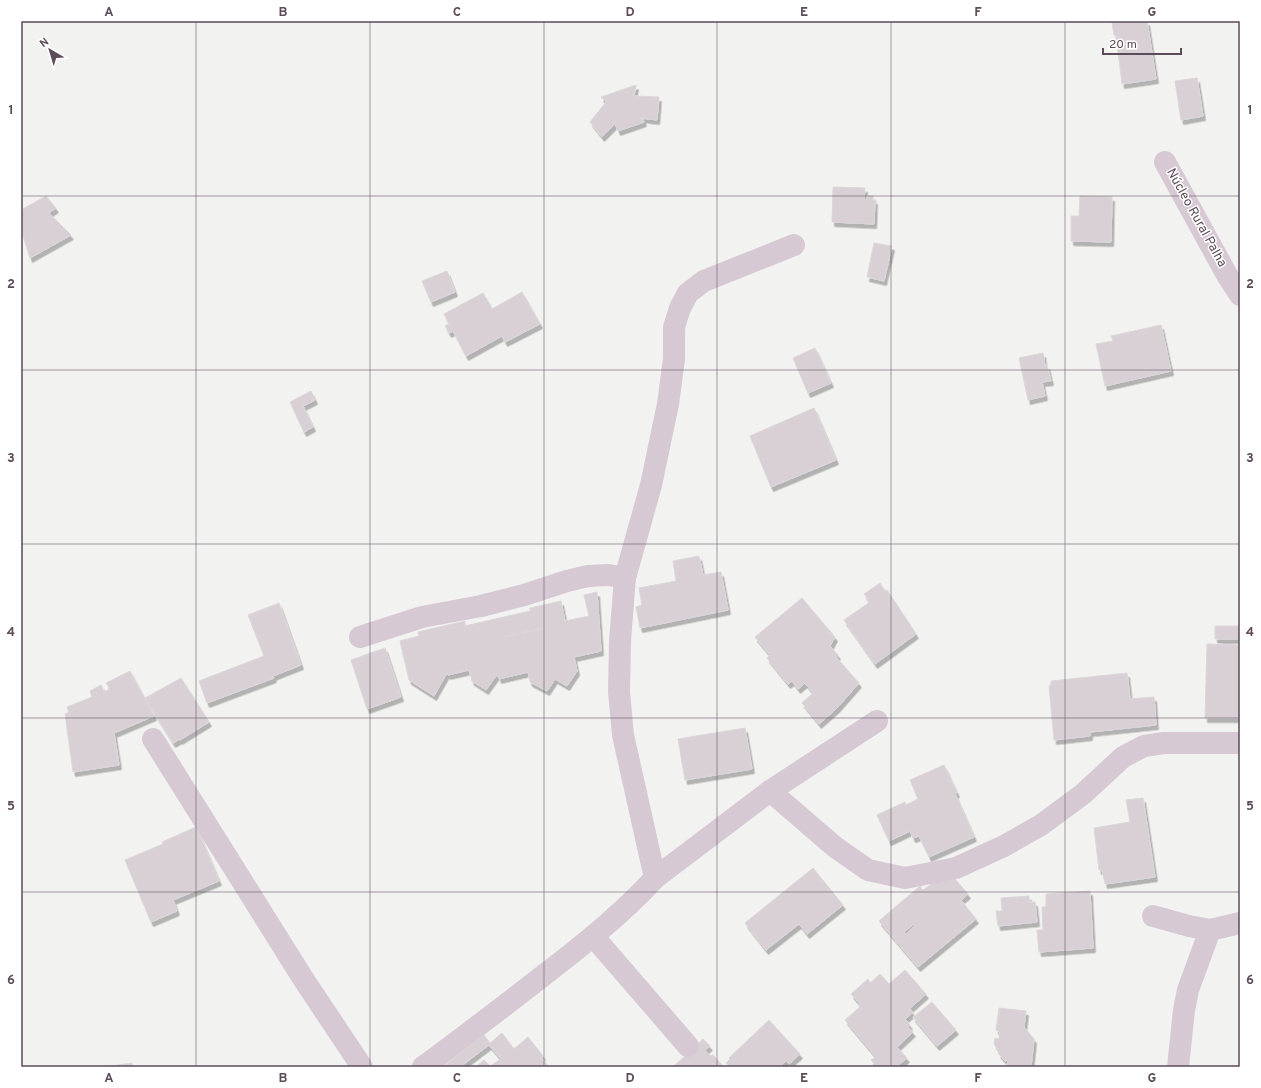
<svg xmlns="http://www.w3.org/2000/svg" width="1261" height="1088" font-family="Overpass,sans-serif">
  <defs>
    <filter id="shadow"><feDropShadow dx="2.5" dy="4.5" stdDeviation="0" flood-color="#0004"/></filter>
  </defs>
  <rect width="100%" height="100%" fill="#f2f3f1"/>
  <g fill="#d8d0d5" stroke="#dbd6d9" fill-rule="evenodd" filter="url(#shadow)">
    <path d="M 1129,21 L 1147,21 L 1156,79 L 1122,84 L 1116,35 L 1114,35 L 1112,23 Z"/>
    <path d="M 1197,78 L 1203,116 L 1181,120 L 1175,81 Z"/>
    <path d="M 636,85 L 634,96 L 659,97 L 657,120 L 640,118 L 641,119 L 643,119 L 644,122 L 618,131 L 615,124 L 602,137 L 590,122 L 606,102 L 601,97 Z"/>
    <path d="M 833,187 L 865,188 L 864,199 L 867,200 L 867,196 L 873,196 L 873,200 L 875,200 L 874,224 L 832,222 Z"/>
    <path d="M 46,196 L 56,208 L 49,213 L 71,235 L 30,258 L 21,229 L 21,210 Z"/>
    <path d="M 1080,196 L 1112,197 L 1111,242 L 1071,241 L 1071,216 L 1079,216 Z"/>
    <path d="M 874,243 L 892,246 L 884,281 L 867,277 Z"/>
    <path d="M 447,271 L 455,292 L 431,302 L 422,281 Z"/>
    <path d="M 522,292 L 540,324 L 505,342 L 502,336 L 466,356 L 453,331 L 449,333 L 445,326 L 449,324 L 444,314 L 483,293 L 492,309 Z"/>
    <path d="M 1161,325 L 1171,371 L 1105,386 L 1096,344 L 1113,341 L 1111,336 Z"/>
    <path d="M 815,348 L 831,383 L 808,393 L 793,358 Z"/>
    <path d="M 1043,353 L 1045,366 L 1047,365 L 1051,381 L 1042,382 L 1045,396 L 1028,400 L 1019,358 Z"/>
    <path d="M 311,391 L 315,400 L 303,406 L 313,427 L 304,432 L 290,402 Z"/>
    <path d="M 814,408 L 836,460 L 771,487 L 750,436 Z"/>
    <path d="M 699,556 L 703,575 L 721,572 L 728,610 L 640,628 L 636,607 L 642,605 L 639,588 L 676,581 L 673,561 Z"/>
    <path d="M 880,583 L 885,591 L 887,590 L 916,634 L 875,664 L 844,620 L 870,602 L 864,594 Z"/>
    <path d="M 597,592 L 601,651 L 574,657 L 577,671 L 567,686 L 555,679 L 547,691 L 530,682 L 528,672 L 499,679 L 498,675 L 496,676 L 486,690 L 472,681 L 469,670 L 448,675 L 447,673 L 434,696 L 409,680 L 400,641 L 419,636 L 418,632 L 465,621 L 465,626 L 530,611 L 530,608 L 561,601 L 565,621 L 589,616 L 584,595 ZM 542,628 L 543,629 L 521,634 L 521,633 ZM 516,634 L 516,635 L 503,638 L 503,637 Z"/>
    <path d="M 802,598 L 835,637 L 830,646 L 838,655 L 836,657 L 859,683 L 837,708 L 819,724 L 802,703 L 813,693 L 805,683 L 798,689 L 792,681 L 788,684 L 767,658 L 770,655 L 755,637 Z"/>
    <path d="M 279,603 L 301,665 L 273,676 L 274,678 L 207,703 L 199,681 L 264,656 L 248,615 Z"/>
    <path d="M 1240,623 L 1240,639 L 1215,639 L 1215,626 L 1240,626 Z"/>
    <path d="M 1207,644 L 1240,645 L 1240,718 L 1205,718 Z"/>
    <path d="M 385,648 L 401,697 L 367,709 L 351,660 Z"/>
    <path d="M 130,671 L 154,716 L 114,733 L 119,765 L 73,772 L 65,714 L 69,712 L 67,707 L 92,697 L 90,691 L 101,685 L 104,692 L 110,689 L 106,683 Z"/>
    <path d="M 1127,673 L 1130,699 L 1154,697 L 1156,725 L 1090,732 L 1090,736 L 1054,740 L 1049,686 L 1051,685 L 1051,681 Z"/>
    <path d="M 181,678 L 209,722 L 180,740 L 180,739 L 173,743 L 145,698 Z"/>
    <path d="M 745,728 L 752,769 L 685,780 L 678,739 Z"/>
    <path d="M 944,765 L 957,793 L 955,794 L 974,837 L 929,857 L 919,836 L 913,838 L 910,831 L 889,841 L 877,815 L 905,802 L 906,805 L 918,799 L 910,780 Z"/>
    <path d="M 1143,798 L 1155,877 L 1105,884 L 1102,870 L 1099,870 L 1094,828 L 1130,822 L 1126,800 Z"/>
    <path d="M 196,827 L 219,881 L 173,900 L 177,911 L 151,922 L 125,860 L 163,844 L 162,842 Z"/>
    <path d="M 813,868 L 843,905 L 807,934 L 799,924 L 766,950 L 745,923 Z"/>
    <path d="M 949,872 L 968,894 L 961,900 L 976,919 L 918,967 L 879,921 L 920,886 L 923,890 ZM 914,924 L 915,926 L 906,934 L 904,932 Z"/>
    <path d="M 1090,891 L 1093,948 L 1039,952 L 1037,930 L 1043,930 L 1042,907 L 1046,907 L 1046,894 Z"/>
    <path d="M 1029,896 L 1029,902 L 1035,902 L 1037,922 L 998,926 L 996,911 L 1002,911 L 1001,898 Z"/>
    <path d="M 905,970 L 926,994 L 909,1009 L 913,1012 L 905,1019 L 910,1025 L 908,1027 L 913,1032 L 897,1047 L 907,1058 L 896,1067 L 877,1067 L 871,1060 L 876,1057 L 845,1020 L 860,1007 L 858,1005 L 860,1004 L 851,994 L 868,979 L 870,983 L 880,974 L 889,984 Z"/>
    <path d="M 932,1002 L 956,1030 L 937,1046 L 913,1017 Z"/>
    <path d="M 999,1008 L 1026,1011 L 1024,1027 L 1034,1039 L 1031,1067 L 1007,1067 L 1008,1059 L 1005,1061 L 998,1053 L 1000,1052 L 994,1044 L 995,1038 L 999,1039 L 1000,1032 L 996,1030 Z"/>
    <path d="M 769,1020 L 800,1054 L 789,1064 L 786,1061 L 779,1067 L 730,1067 L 726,1063 L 730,1059 L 729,1058 Z"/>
    <path d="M 502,1033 L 514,1049 L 528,1037 L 543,1056 L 542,1058 L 549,1067 L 480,1067 L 478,1065 L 484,1060 L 490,1066 L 501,1059 L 489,1045 L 460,1067 L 444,1066 L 484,1035 L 490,1043 Z"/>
    <path d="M 703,1039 L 710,1046 L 705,1050 L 711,1056 L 713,1055 L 724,1067 L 673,1067 Z"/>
    <path d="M 132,1063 L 133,1067 L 104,1067 Z"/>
  </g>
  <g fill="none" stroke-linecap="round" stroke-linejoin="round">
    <g stroke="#d6c9d4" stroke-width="22">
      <path d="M 1165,162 L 1227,275 L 1240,295"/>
      <path d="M 625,578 L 651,485 L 668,404 L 674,359 L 674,327 L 680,308 L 688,293 L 704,281 L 794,245"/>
      <path d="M 360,637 L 422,617 L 481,606 L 524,595 L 567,581 L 588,576 L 609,575 L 625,578 L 620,641 L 619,692 L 623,735 L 655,878 C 622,914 583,945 544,975 C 504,1006 464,1037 423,1067"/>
      <path d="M 153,739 L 304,980 L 362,1067"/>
      <path d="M 770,791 L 835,847 L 868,870 L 905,878 L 956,868 L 1004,846 L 1041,825 L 1083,794 L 1123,757 L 1144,746 L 1164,743 L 1240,743"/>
      <path d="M 655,878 L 770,791 L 877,721"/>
      <path d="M 1153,916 L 1189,926 L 1210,930"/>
      <path d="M 593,936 L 688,1046"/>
      <path d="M 1178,1067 L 1184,1010 L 1188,990 L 1210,930 L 1240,923"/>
    </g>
  </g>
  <path fill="none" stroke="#5c4b59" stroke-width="1" stroke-opacity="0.55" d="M 196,21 L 196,1067M 370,21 L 370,1067M 544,21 L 544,1067M 717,21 L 717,1067M 891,21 L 891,1067M 1065,21 L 1065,1067M 21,196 L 1240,196M 21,370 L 1240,370M 21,544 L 1240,544M 21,718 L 1240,718M 21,892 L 1240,892"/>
  <g text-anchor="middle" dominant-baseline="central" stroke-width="3" stroke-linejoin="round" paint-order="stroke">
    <g font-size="13" fill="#5c4b59" stroke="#fff">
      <text transform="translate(1196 218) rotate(61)">Núcleo Rural Palha</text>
    </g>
  </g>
  <rect width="1261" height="1088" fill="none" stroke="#ffffff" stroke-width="44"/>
  <g transform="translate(50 50) rotate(322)" stroke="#ffffff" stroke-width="3" paint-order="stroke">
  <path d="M0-3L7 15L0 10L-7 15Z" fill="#5c4b59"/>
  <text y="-6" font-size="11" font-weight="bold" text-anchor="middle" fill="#5c4b59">N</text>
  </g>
  <path d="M1103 48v6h78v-6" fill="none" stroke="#5c4b59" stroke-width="2"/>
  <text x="1109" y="48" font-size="12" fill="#5c4b59" stroke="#ffffff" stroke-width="3" paint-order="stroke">20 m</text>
  <rect x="22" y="22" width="1217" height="1044" fill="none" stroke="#5c4b59" stroke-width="1.5"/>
  <g font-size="13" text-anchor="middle" font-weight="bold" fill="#5c4b59">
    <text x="109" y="16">A</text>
    <text x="283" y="16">B</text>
    <text x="457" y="16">C</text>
    <text x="630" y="16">D</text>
    <text x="804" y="16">E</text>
    <text x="978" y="16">F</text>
    <text x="1152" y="16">G</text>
    <text x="11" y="114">1</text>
    <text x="1250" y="114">1</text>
    <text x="11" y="288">2</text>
    <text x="1250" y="288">2</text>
    <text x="11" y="462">3</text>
    <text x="1250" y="462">3</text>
    <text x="11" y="636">4</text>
    <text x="1250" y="636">4</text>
    <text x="11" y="810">5</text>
    <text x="1250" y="810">5</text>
    <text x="11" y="984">6</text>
    <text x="1250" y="984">6</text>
    <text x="109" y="1082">A</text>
    <text x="283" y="1082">B</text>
    <text x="457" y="1082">C</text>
    <text x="630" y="1082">D</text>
    <text x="804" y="1082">E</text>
    <text x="978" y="1082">F</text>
    <text x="1152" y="1082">G</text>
  </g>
</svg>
